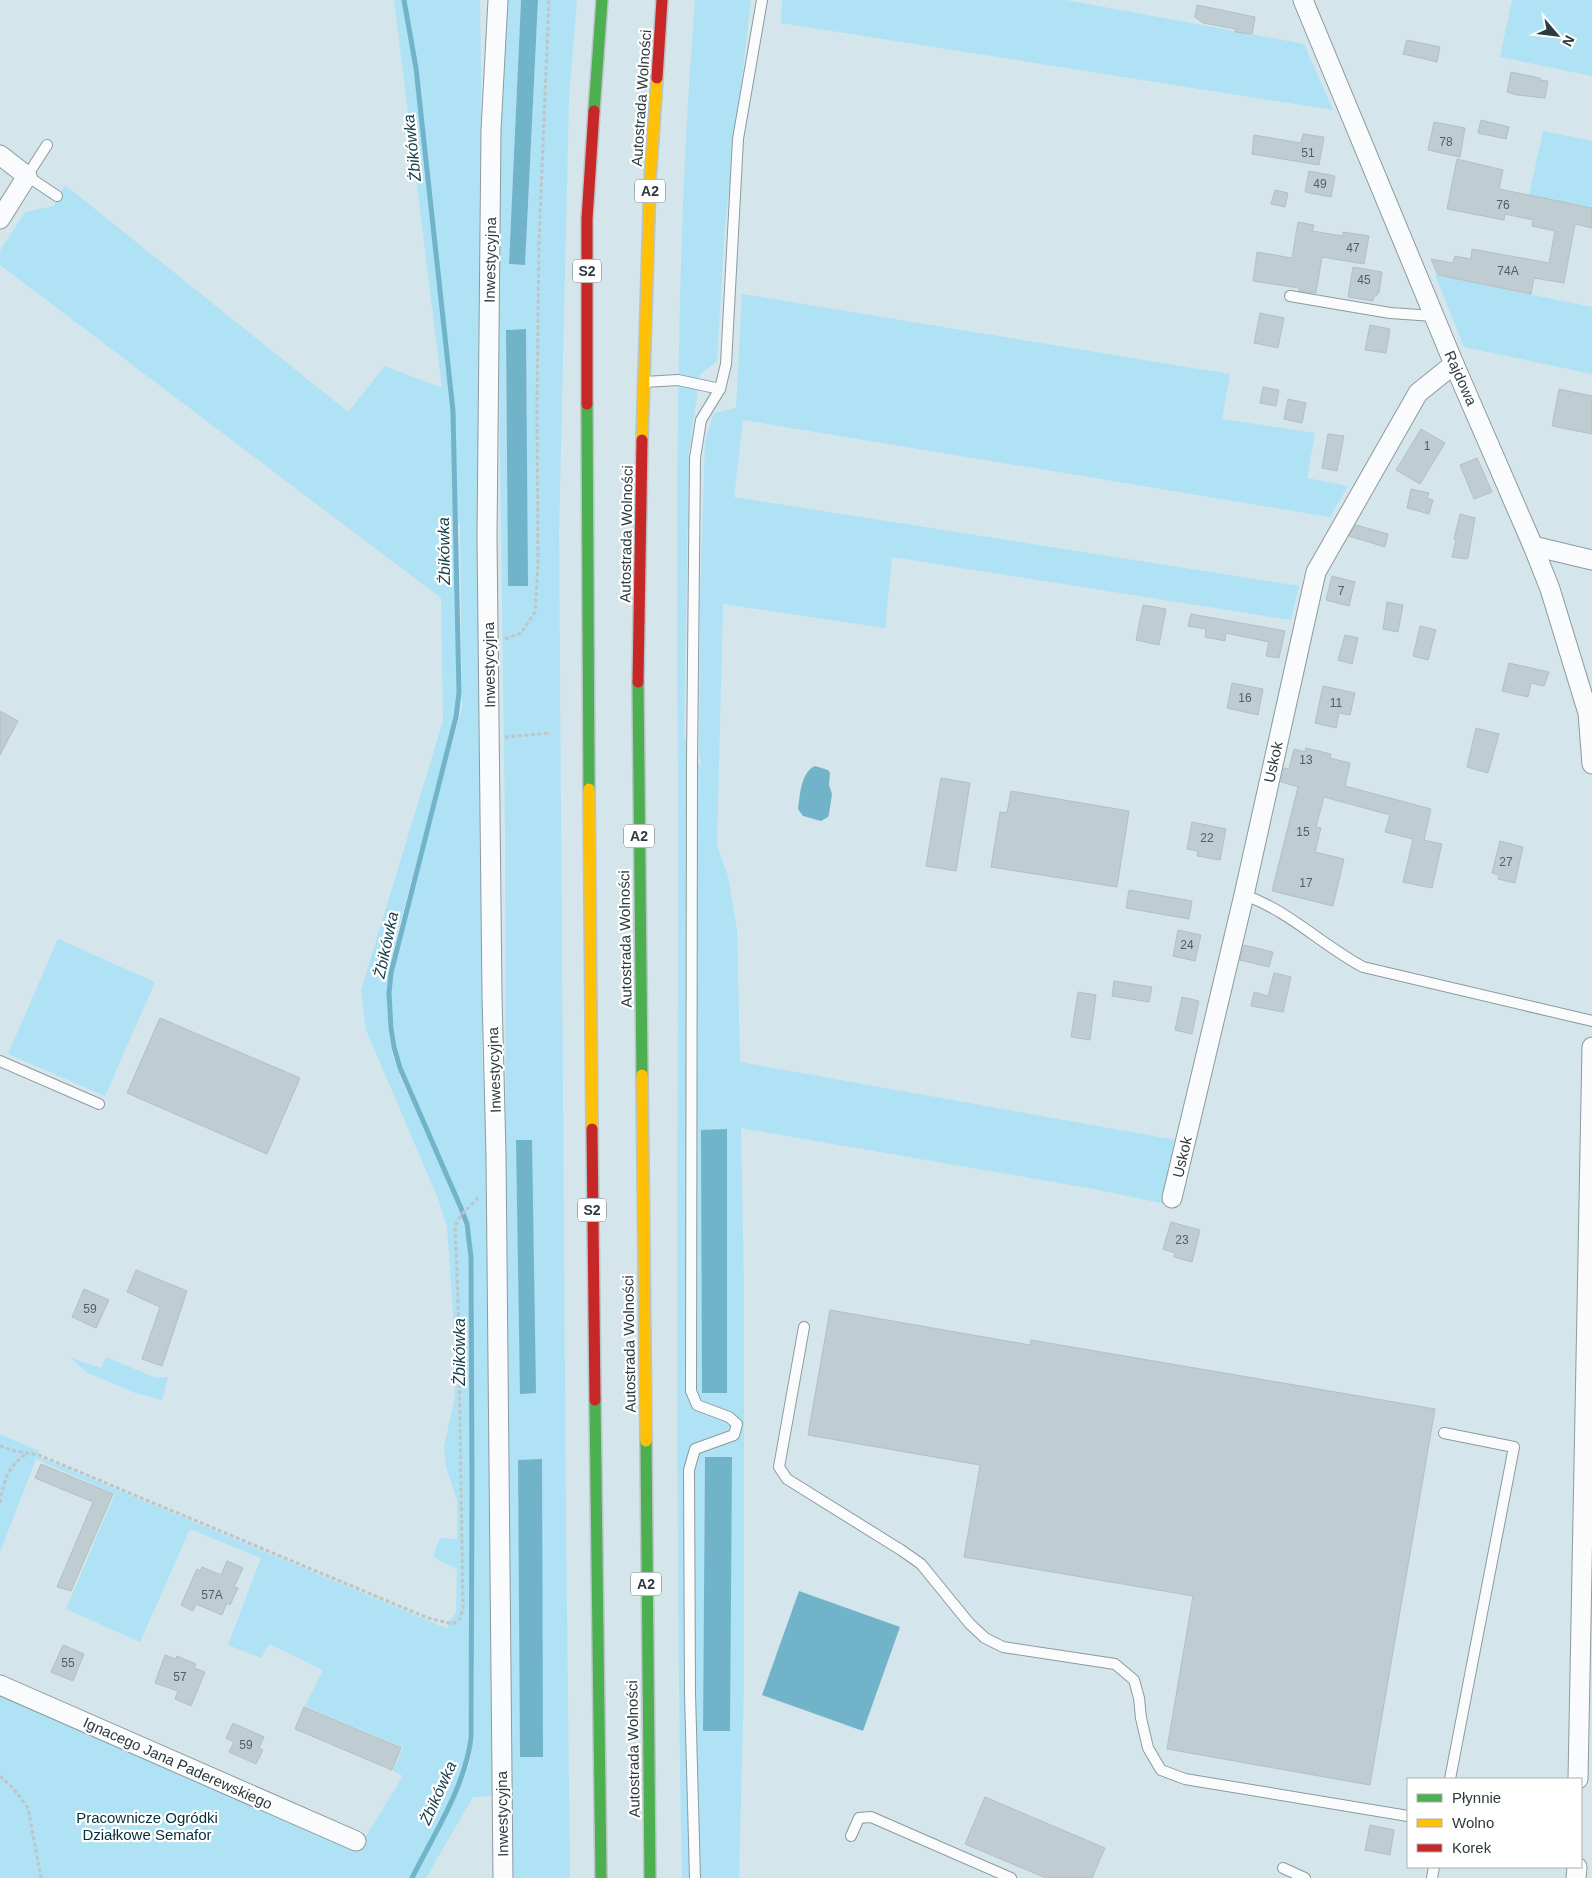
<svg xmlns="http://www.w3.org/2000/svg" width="1592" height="1878" font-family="Arial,sans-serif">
  <rect width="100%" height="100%" fill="#d4e5ec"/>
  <g fill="#afe2f4" fill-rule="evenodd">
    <path d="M 394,0 L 480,0 L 481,78 L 478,459 L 483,535 L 482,1055 L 486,1133 L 494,1796 L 473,1797 L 426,1878 L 414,1878 L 465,1777 L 470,1763 L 474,1723 L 473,1265 L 470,1228 L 466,1213 L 404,1073 L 396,1045 L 391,993 L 395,962 L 462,707 L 460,523 L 454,524 L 457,708 L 395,942 C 388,978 384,1016 392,1053 C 397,1073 408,1094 417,1113 C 437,1156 460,1198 468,1245 L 472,1537 L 467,1746 L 461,1778 L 411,1878 L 0,1878 L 0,1691 L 360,1849 L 365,1838 L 403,1776 L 393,1771 L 403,1748 L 305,1706 L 323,1670 L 269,1644 L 261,1658 L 228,1645 L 261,1558 L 190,1529 L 140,1642 L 66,1609 L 115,1494 L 36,1459 L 0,1552 L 0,1434 L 39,1451 L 37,1456 L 448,1629 L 449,1621 L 456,1613 L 457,1569 L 433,1557 L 440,1538 L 457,1539 L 457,1500 L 446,1467 L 444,1447 L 455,1396 L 453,1310 L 447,1227 L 439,1201 L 366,1030 L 361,990 L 443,721 L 441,598 L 0,265 L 0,251 L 25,212 L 54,206 L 65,185 L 348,412 L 385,366 L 442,388 Z"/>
    <path d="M 503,0 L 521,0 L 509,264 L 525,265 L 538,0 L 577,0 L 569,98 L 559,533 L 566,1523 L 570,1878 L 511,1878 L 506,1254 L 505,826 L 497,216 ZM 526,329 L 528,586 L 508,586 L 506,330 Z"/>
    <path d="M 695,0 L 751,0 L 725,225 L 717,361 L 700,375 L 689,450 L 684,737 L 702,769 L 699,752 L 700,600 L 705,442 L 714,413 L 736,408 L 742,294 L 1230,374 L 1222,419 L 1315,433 L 1307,478 L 1348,486 L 1330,517 L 743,420 L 734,497 L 1299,586 L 1291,620 L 892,557 L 885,628 L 723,604 L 717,846 L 728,876 L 737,930 L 740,1062 L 1176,1140 L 1166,1204 L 1094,1189 L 741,1128 L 744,1288 L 744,1682 L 739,1878 L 682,1878 C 675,1538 678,1198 678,859 C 678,572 672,285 695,0 ZM 702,1130 L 727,1130 L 727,1393 L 702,1393 ZM 705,1457 L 730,1731 L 703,1731 Z"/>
    <path d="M 782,0 L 1066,0 L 1304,44 L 1333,110 L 781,23 Z"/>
    <path d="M 1512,0 L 1592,0 L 1592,76 L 1500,57 Z"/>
    <path d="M 1543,131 L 1592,141 L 1592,208 L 1529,195 Z"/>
    <path d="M 1435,275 L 1592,307 L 1592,374 L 1464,347 Z"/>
    <path d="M 58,939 L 155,982 L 105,1096 L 8,1054 Z"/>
    <path d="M 106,1357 L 156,1378 L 168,1377 L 162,1400 L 135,1393 L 86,1372 L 71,1358 L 101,1368 Z"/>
  </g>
  <g fill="#71b4c9">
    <path d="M 521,0 L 538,0 L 525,265 L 509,264 Z"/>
    <path d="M 526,329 L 528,586 L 508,586 L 506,330 Z"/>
    <path d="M 815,766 L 828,770 L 830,773 L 829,785 L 832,794 L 829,814 L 828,817 L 821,821 L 803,816 L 798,809 C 800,795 801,772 815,766 Z"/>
    <path d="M 727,1129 L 727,1393 L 702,1393 L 701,1130 Z"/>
    <path d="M 516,1140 L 532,1140 L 536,1393 L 520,1394 Z"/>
    <path d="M 705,1457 L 732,1457 L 730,1731 L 703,1731 Z"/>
    <path d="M 542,1459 L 543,1757 L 520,1757 L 518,1460 Z"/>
    <path d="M 799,1591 L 900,1627 L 863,1731 L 762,1695 Z"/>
  </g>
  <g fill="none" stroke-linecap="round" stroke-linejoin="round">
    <path stroke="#71b4c9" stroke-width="5" d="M 404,0 L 416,68 L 453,411 L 459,693 L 456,717 L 391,973 L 389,993 L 391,1028 L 394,1047 L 400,1068 L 461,1208 L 467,1224 L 471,1257 L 472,1486 L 471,1737 C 466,1785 434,1834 412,1878"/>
  </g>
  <g fill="#bfccd1" stroke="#b2c0c5">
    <path d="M 1197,5 L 1255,17 L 1252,34 L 1235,32 L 1236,29 L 1203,23 L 1195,17 Z"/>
    <path d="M 1407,40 L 1440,47 L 1437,62 L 1403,54 Z"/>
    <path d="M 1511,72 L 1540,78 L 1540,80 L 1548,81 L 1545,98 L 1517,95 L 1507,92 Z"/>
    <path d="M 1481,120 L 1509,127 L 1506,139 L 1478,133 Z"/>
    <path d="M 1434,122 L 1465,128 L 1460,157 L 1428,150 Z"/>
    <path d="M 1303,134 L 1324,137 L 1319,165 L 1252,154 L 1254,135 L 1301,143 Z"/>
    <path d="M 1457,159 L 1503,170 L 1499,189 L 1592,208 L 1592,228 L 1575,224 L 1564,283 L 1534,278 L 1531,294 L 1438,275 L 1431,259 L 1453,263 L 1455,256 L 1471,259 L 1472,249 L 1549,263 L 1555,231 L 1532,226 L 1533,220 L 1505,214 L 1504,220 L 1447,209 Z"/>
    <path d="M 1309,171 L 1335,176 L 1331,197 L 1305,192 Z"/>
    <path d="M 1275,190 L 1288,193 L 1285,207 L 1271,204 Z"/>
    <path d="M 1298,222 L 1314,225 L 1312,231 L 1343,236 L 1343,232 L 1369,236 L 1364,264 L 1322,257 L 1316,293 L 1299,291 L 1299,288 L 1253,281 L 1257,252 L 1292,258 Z"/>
    <path d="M 1353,267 L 1382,272 L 1379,293 L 1377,293 L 1377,296 L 1374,296 L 1373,301 L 1348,297 Z"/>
    <path d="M 1260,313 L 1284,318 L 1278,348 L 1254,343 Z"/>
    <path d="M 1370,325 L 1390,329 L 1386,353 L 1365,350 Z"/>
    <path d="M 1263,387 L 1279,390 L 1276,406 L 1260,403 Z"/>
    <path d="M 1559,389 L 1592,396 L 1592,434 L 1552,426 Z"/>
    <path d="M 1288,399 L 1306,403 L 1302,423 L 1284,419 Z"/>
    <path d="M 1421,429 L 1445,443 L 1420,484 L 1396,470 Z"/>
    <path d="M 1328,434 L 1344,436 L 1337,471 L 1322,468 Z"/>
    <path d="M 1477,458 L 1492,492 L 1474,499 L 1460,465 Z"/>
    <path d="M 1411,489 L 1429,493 L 1427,498 L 1433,500 L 1429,514 L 1407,508 Z"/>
    <path d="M 1460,514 L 1475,518 L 1468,558 L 1466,559 L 1452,557 L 1456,540 L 1454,539 Z"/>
    <path d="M 1356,525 L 1388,534 L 1385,547 L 1349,536 Z"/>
    <path d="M 1332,576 L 1355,582 L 1349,606 L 1326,600 Z"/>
    <path d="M 1387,602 L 1403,605 L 1398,632 L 1383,629 Z"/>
    <path d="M 1143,605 L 1166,609 L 1159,645 L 1136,640 Z"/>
    <path d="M 1191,614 L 1285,631 L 1279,658 L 1266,656 L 1269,642 L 1226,633 L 1225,641 L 1205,637 L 1206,629 L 1188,626 Z"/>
    <path d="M 1420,626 L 1436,630 L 1428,660 L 1413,656 Z"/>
    <path d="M 1345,635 L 1358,638 L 1352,664 L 1338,660 Z"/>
    <path d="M 1509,663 L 1549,672 L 1544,686 L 1531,683 L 1528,697 L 1502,691 Z"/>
    <path d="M 1232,683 L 1263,689 L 1258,715 L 1227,708 Z"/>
    <path d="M 1323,686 L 1355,693 L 1350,715 L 1339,713 L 1336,728 L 1315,723 Z"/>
    <path d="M 0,711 L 18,721 L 0,755 Z"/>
    <path d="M 1476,728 L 1499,734 L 1488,773 L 1467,767 Z"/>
    <path d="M 1306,748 L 1331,754 L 1330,758 L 1350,763 L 1345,786 L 1431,809 L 1424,840 L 1442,844 L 1432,888 L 1403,882 L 1413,839 L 1385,832 L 1390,815 L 1324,797 L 1316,827 L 1321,828 L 1315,852 L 1344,859 L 1333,906 L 1272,891 L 1298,787 L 1281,782 L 1284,768 L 1289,769 L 1294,749 L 1305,752 Z"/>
    <path d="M 941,778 L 970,783 L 956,871 L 926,866 Z"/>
    <path d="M 1011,791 L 1129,811 L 1117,887 L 991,867 L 1000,812 L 1007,813 Z"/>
    <path d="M 1192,822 L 1226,829 L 1220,860 L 1197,856 L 1198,851 L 1187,849 Z"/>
    <path d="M 1500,841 L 1523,847 L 1515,883 L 1498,879 L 1499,875 L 1492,873 Z"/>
    <path d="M 1129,890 L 1192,901 L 1189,919 L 1126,908 Z"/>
    <path d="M 1178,930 L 1201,935 L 1195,961 L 1173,956 Z"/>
    <path d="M 1244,945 L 1273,952 L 1269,967 L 1240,960 Z"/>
    <path d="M 1274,973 L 1291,977 L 1283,1012 L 1251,1006 L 1254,992 L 1268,996 Z"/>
    <path d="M 1114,981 L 1152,987 L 1149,1002 L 1112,996 Z"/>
    <path d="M 1078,992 L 1096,995 L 1090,1040 L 1071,1037 Z"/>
    <path d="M 1182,997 L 1199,1001 L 1192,1034 L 1175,1030 Z"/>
    <path d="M 160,1018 L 300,1078 L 267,1154 L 127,1093 Z"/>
    <path d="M 1171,1222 L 1200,1230 L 1192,1262 L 1174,1257 L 1175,1253 L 1163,1249 Z"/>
    <path d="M 136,1270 L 187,1291 L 162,1366 L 142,1359 L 160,1307 L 127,1292 Z"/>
    <path d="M 84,1289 L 109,1300 L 96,1328 L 72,1317 Z"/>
    <path d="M 830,1310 L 1030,1345 L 1031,1340 L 1435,1409 L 1370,1785 L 1167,1749 L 1193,1596 L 964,1557 L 980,1465 L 808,1435 Z"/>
    <path d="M 41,1464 L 113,1494 L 71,1591 L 57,1587 L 93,1502 L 35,1478 Z"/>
    <path d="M 227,1561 L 243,1568 L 234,1587 L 238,1588 L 230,1605 L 227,1603 L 222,1615 L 196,1604 L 193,1611 L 181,1605 L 197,1569 L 200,1571 L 202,1567 L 221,1575 Z"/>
    <path d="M 63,1645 L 84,1654 L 73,1681 L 51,1672 Z"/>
    <path d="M 165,1655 L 176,1659 L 177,1656 L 196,1664 L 194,1668 L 205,1672 L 191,1706 L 175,1699 L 178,1691 L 155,1683 Z"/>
    <path d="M 304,1707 L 401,1748 L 392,1770 L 295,1729 Z"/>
    <path d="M 233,1723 L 264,1737 L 259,1748 L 263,1750 L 256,1764 L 229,1752 L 234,1742 L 226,1738 Z"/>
    <path d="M 985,1797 L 1105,1848 L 1092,1878 L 1046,1878 L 965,1844 Z"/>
    <path d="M 1370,1825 L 1394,1830 L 1390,1855 L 1365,1850 Z"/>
  </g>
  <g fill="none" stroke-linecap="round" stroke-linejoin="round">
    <defs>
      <g id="lane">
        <path d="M 47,145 L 27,176 L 57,196"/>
        <path d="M 1290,296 L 1390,313 L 1434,316"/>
        <path d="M 644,382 L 678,380 L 720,389 L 726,364 L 738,139 L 762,0"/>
        <path d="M 1244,895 C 1288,910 1322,945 1363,967 L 1592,1021"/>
        <path d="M 0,1061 L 99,1104"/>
        <path d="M 804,1327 L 779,1467 L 787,1479 L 901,1550 L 921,1564 L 969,1623 L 985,1638 L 1003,1647 L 1115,1664 L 1134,1680 L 1139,1698 L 1141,1718 L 1148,1748 L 1161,1770 L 1185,1779 L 1408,1816"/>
        <path d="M 1444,1433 L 1514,1447 L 1450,1779"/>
        <path d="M 851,1836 L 859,1818 L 871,1817 L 1011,1878"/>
        <path d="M 1283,1868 L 1305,1878"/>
        <path d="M 695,1878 L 690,1693 L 689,1470 L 695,1449 L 734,1435 L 737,1424 L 729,1417 L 697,1405 L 691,1391 L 692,763 L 695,458 L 701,420 L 720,389"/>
        <path d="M 1432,1878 L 1434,1867"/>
      </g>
      <g id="street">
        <path d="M 498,0 L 491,130 L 487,537 L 492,995 L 496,1155 L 503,1878"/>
        <path d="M 1303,0 L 1454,364 L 1533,546 L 1550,589 L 1588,713 L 1592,764"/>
        <path d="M 0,155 L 27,176 L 0,219"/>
        <path d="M 1533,546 L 1592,560"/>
        <path d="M 1172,1198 L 1244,895 L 1316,572 L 1418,393 L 1454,364"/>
        <path d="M 0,1685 L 356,1841"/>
        <path d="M 1578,1779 L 1592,1047"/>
        <path d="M 1576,1878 L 1577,1867"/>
      </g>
      <g id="fast">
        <path d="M 594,111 L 602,0"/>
        <path d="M 587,404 L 589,789"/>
        <path d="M 638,682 L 642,1075"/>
        <path d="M 595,1400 L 601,1878"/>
        <path d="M 646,1441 L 650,1878"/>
      </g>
      <g id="slow">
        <path d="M 642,440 L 650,181 L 657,78"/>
        <path d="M 589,789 L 592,1129"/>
        <path d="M 642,1075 L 646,1441"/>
      </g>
      <g id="jam">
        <path d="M 657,78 L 662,0"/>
        <path d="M 587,404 L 587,219 L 594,111"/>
        <path d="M 638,682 L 642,440"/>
        <path d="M 592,1129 L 595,1400"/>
      </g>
    </defs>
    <use href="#lane" stroke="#8d9a9f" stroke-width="12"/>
    <use href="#street" stroke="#8d9a9f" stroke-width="21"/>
    <use href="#fast" stroke="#bac3c6" stroke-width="14"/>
    <use href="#slow" stroke="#bac3c6" stroke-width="14"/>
    <use href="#jam" stroke="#bac3c6" stroke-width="14"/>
    <g stroke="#bfc5c7" stroke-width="3" stroke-dasharray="4 2.5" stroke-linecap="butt">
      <path d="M 505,639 L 521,633 L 535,612 L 538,564 L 537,406 L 539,241 L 549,0"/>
      <path d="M 505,737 L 551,733"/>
      <path d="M 0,1446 L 15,1451 L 39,1455 L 428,1618 L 453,1624 L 460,1619 L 463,1608 L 458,1298 L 455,1226 L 461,1215 L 476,1200 L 478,1195"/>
      <path d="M 0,1503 C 4,1481 7,1466 28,1453"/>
      <path d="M 0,1776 L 12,1787 L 28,1808 L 41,1878"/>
    </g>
    <use href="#lane" stroke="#f9fbfc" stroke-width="10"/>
    <use href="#street" stroke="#f9fbfc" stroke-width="19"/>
    <use href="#fast" stroke="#4caf50" stroke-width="11"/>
    <use href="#slow" stroke="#ffc107" stroke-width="11"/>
    <use href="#jam" stroke="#c62828" stroke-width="11"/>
  </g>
  <g text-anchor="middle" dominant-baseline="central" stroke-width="4.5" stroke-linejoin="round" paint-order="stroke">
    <g font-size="12" fill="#525e63">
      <text x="1446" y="142">78</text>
      <text x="1308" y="153">51</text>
      <text x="1320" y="184">49</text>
      <text x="1503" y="205">76</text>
      <text x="1353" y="248">47</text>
      <text x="1508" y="271">74A</text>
      <text x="1364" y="280">45</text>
      <text x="1427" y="446">1</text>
      <text x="1341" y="591">7</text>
      <text x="1245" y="698">16</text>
      <text x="1336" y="703">11</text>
      <text x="1306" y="760">13</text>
      <text x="1303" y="832">15</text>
      <text x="1207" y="838">22</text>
      <text x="1506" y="862">27</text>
      <text x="1306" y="883">17</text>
      <text x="1187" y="945">24</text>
      <text x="1182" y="1240">23</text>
      <text x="90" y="1309">59</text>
      <text x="212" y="1595">57A</text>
      <text x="68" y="1663">55</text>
      <text x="180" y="1677">57</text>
      <text x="246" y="1745">59</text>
    </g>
    <g fill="#fff" stroke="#6c7578" stroke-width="1">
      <rect x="635" y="179.5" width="30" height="23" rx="4"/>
      <rect x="573" y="259.5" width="28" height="23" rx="4"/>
      <rect x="624" y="824.5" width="30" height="23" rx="4"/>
      <rect x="578" y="1198.5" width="28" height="23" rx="4"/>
      <rect x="631" y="1572.5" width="30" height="23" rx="4"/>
    </g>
    <g font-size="14" font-weight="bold" fill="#2d3a3e">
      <text x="650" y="191">A2</text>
      <text x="587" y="271">S2</text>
      <text x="639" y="836">A2</text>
      <text x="592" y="1210">S2</text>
      <text x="646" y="1584">A2</text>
    </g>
    <g font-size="15" fill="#2d3a3e" stroke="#fff">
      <text transform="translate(641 98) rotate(-86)">Autostrada Wolności</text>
      <text transform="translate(490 260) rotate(-89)">Inwestycyjna</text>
      <text transform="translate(1461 378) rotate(66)">Rajdowa</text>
      <text transform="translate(626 534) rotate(-89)">Autostrada Wolności</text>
      <text transform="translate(489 665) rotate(-91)">Inwestycyjna</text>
      <text transform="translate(1273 762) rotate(-78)">Uskok</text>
      <text transform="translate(625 939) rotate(-91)">Autostrada Wolności</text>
      <text transform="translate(494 1070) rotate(-92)">Inwestycyjna</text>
      <text transform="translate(1182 1157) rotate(-77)">Uskok</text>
      <text transform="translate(629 1344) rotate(-91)">Autostrada Wolności</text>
      <text transform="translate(633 1749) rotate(-91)">Autostrada Wolności</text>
      <text transform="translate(178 1763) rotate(24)">Ignacego Jana Paderewskiego</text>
      <text transform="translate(502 1814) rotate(-91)">Inwestycyjna</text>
    </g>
    <g font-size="15" fill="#04303b" stroke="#fff">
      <text x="147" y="1817">Pracownicze Ogródki<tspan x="147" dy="17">Działkowe Semafor</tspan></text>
    </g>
    <g font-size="16" font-style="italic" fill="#18404c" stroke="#fff">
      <text transform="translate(412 148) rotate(-96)">Żbikówka</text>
      <text transform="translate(444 551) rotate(-91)">Żbikówka</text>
      <text transform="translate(386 945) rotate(-78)">Żbikówka</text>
      <text transform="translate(459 1352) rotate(-90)">Żbikówka</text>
      <text transform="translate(438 1793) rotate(-66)">Żbikówka</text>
    </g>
  </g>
  <rect x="1407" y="1778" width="175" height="90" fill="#ffffff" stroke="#abb0b2"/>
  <rect x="1417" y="1794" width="25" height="8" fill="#4caf50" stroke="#abb0b2"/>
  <text x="1452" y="1803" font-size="15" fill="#2d3a3e">Płynnie</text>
  <rect x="1417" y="1819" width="25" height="8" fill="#ffc107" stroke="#abb0b2"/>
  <text x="1452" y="1828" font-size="15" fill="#2d3a3e">Wolno</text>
  <rect x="1417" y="1844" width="25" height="8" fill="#c62828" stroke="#abb0b2"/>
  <text x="1452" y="1853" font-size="15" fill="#2d3a3e">Korek</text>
  <g transform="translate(1557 35) rotate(118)" stroke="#ffffff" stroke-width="4" paint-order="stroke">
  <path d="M0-4L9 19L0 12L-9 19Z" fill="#2d3a3e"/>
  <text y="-8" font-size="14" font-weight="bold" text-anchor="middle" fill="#2d3a3e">N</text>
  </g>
</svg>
